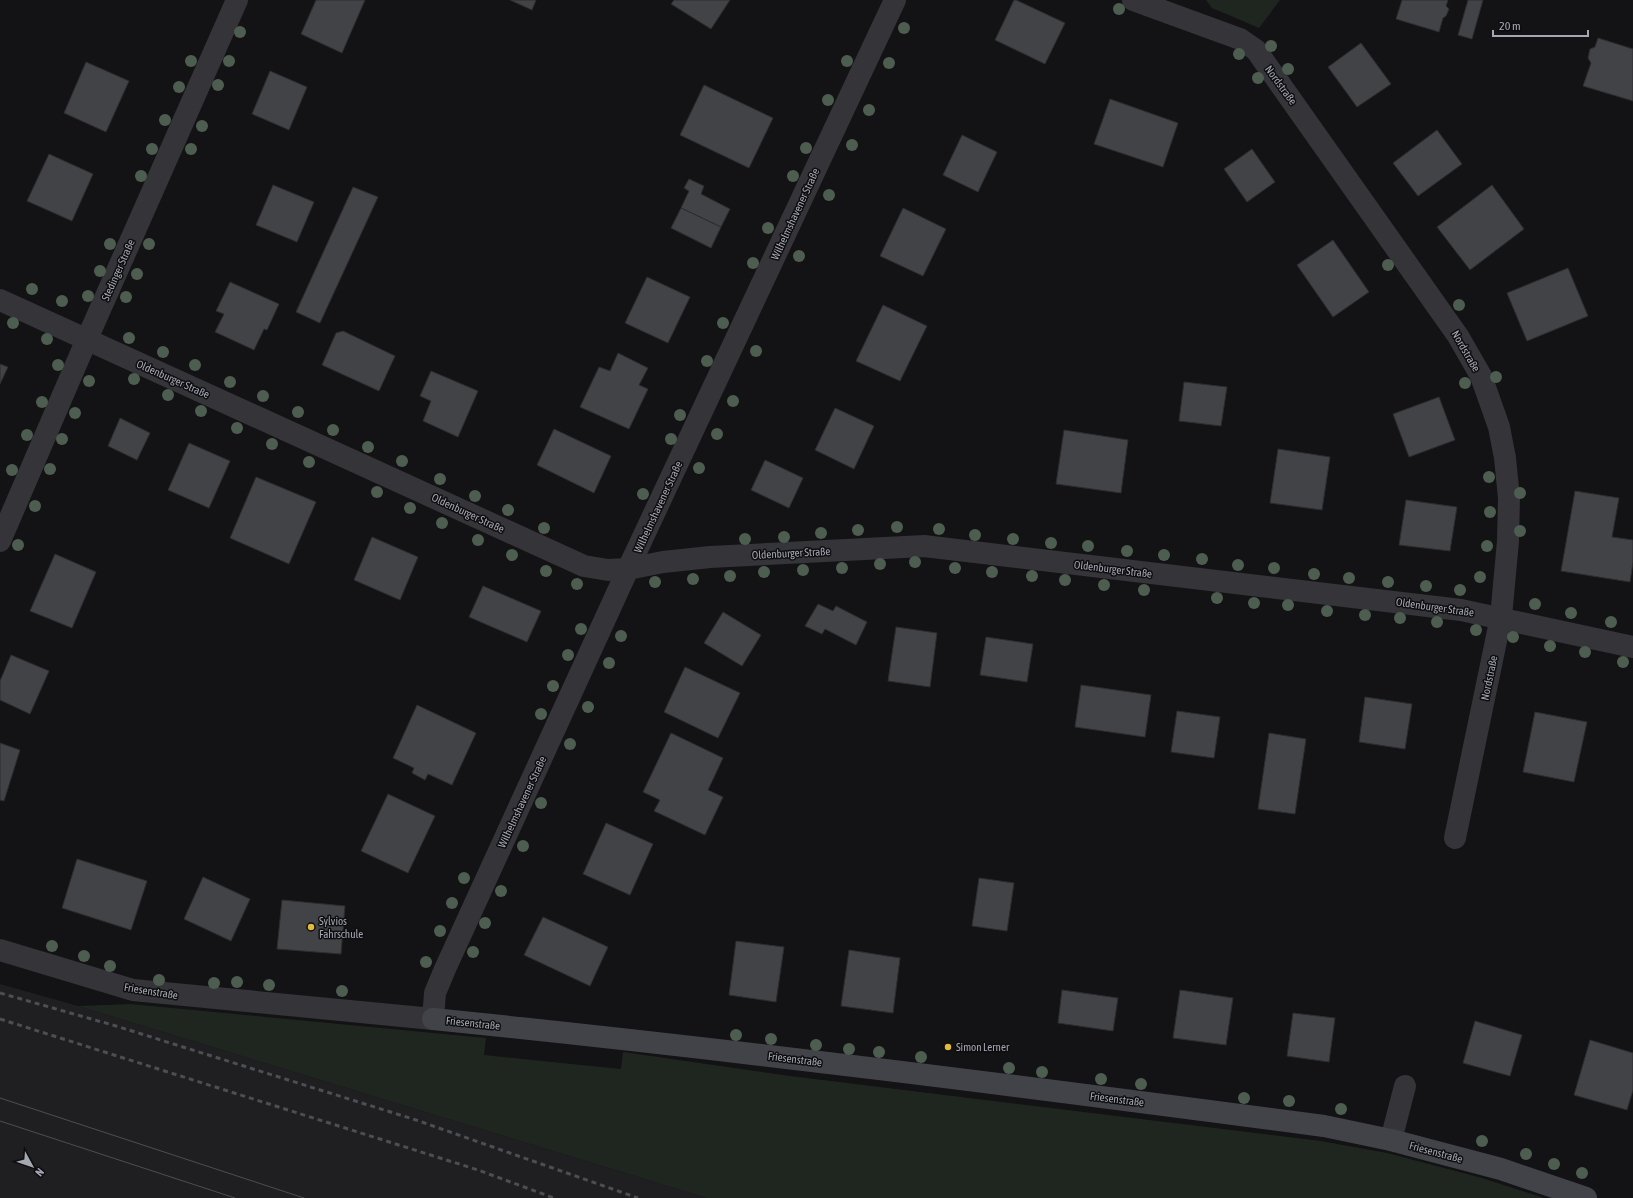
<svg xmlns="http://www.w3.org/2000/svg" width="1633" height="1198" font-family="'Asap Condensed',sans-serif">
  <rect width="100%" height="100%" fill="#131214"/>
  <path fill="#1f1f21" d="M 0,984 L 78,1006 L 707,1198 L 0,1198 Z"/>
  <g fill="#1f2620">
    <path d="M 1206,0 L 1280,0 L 1259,28 L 1212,8 Z"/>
    <path d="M 130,1004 L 486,1038 L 484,1055 L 621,1069 L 623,1052 L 790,1076 L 1321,1141 L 1387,1153 L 1482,1178 L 1544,1198 L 707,1198 L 78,1006 Z"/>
  </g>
  <g fill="#424347" stroke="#2d2d30">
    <path d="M 316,0 L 365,0 L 342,53 L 301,34 Z"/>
    <path d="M 510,0 L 536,0 L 532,10 Z"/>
    <path d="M 674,0 L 730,0 L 711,29 L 671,4 Z"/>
    <path d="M 1014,0 L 1016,0 L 1065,23 L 1045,64 L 995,40 Z"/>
    <path d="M 1402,0 L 1448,0 L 1446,6 L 1449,9 L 1446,16 L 1443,18 L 1439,32 L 1396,19 Z"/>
    <path d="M 1468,0 L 1483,0 L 1472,39 L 1458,35 Z"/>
    <path d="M 1598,38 L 1633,49 L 1633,101 L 1583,86 L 1591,63 L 1588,58 L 1590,49 L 1595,47 Z"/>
    <path d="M 1361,43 L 1391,84 L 1357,107 L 1328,67 Z"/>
    <path d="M 86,62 L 129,81 L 106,132 L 64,113 Z"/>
    <path d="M 270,71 L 307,87 L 289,130 L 252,114 Z"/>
    <path d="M 704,85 L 773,118 L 749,168 L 680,135 Z"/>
    <path d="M 1110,99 L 1178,123 L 1163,167 L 1094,144 Z"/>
    <path d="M 1437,130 L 1462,164 L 1418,196 L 1393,163 Z"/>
    <path d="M 962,135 L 997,152 L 978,192 L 943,175 Z"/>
    <path d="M 1252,149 L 1275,182 L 1247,202 L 1224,169 Z"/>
    <path d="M 49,154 L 93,174 L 72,221 L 27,201 Z"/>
    <path d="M 689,179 L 704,186 L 701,194 L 730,209 L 721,227 L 681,208 L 689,191 L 684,188 Z"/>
    <path d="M 273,185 L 314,202 L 297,242 L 256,225 Z"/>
    <path d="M 1492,185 L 1524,229 L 1470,270 L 1437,227 Z"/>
    <path d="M 353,187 L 378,197 L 320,323 L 296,312 Z"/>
    <path d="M 681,208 L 721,227 L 711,248 L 671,228 Z"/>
    <path d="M 903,208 L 946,229 L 923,276 L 880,256 Z"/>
    <path d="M 1333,240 L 1369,292 L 1333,317 L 1297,265 Z"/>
    <path d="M 1568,268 L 1588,316 L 1527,341 L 1507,293 Z"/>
    <path d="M 647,277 L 690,297 L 668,343 L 625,323 Z"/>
    <path d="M 230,282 L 279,304 L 267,330 L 264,329 L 254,350 L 215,332 L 224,314 L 216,311 Z"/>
    <path d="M 883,305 L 927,326 L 900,381 L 856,361 Z"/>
    <path d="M 343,331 L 395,356 L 379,391 L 322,365 L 336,333 Z"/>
    <path d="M 618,353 L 648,368 L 639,385 L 648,389 L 629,429 L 580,407 L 599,367 L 610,371 Z"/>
    <path d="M 0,364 L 8,367 L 0,384 Z"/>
    <path d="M 431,371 L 478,391 L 458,437 L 423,421 L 431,401 L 420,396 Z"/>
    <path d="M 1184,382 L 1227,387 L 1221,426 L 1179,421 Z"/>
    <path d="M 1439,397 L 1455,440 L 1409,457 L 1393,414 Z"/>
    <path d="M 835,408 L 874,426 L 854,469 L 815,450 Z"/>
    <path d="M 120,418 L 150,433 L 137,460 L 108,446 Z"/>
    <path d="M 554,429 L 611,456 L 594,493 L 537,465 Z"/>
    <path d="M 1064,430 L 1128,440 L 1121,493 L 1056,484 Z"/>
    <path d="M 189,443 L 230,461 L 209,508 L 168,490 Z"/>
    <path d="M 1278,449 L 1330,457 L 1322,510 L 1270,503 Z"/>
    <path d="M 765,460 L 803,478 L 789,508 L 751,490 Z"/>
    <path d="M 256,477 L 316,502 L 289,564 L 230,538 Z"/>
    <path d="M 1575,491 L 1619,498 L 1612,537 L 1633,540 L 1633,562 L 1630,582 L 1561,571 Z"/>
    <path d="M 1406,500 L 1457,507 L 1450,551 L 1399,545 Z"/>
    <path d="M 372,537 L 418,557 L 400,600 L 354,580 Z"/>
    <path d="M 55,554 L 96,572 L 72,628 L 30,611 Z"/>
    <path d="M 483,586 L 541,611 L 527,642 L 469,617 Z"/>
    <path d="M 818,604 L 833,611 L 836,606 L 867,622 L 856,645 L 825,629 L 822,634 L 805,626 Z"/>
    <path d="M 723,612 L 761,635 L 742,666 L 704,643 Z"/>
    <path d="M 896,627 L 937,633 L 930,687 L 888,681 Z"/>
    <path d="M 986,637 L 1033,644 L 1027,682 L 980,675 Z"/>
    <path d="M 11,655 L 49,671 L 30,714 L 0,700 L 0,681 Z"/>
    <path d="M 685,667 L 740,693 L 718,738 L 664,712 Z"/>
    <path d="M 1081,685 L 1151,695 L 1145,737 L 1075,727 Z"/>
    <path d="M 1365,697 L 1412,704 L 1405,749 L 1359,742 Z"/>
    <path d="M 417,705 L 476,733 L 452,785 L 428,774 L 425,780 L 412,773 L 414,768 L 393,758 Z"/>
    <path d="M 1177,711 L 1220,717 L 1214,758 L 1171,752 Z"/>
    <path d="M 1535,712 L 1587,722 L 1574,782 L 1523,772 Z"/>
    <path d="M 671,733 L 723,758 L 708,790 L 723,797 L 705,835 L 654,811 L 660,800 L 643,792 Z"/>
    <path d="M 1269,733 L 1306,739 L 1295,814 L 1258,809 Z"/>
    <path d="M 0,743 L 20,750 L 4,801 L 0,800 Z"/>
    <path d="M 388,794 L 435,816 L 408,873 L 361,851 Z"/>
    <path d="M 606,823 L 653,844 L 630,895 L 583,874 Z"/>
    <path d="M 77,859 L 147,881 L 131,930 L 62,908 Z"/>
    <path d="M 203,877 L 250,899 L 231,941 L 184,919 Z"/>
    <path d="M 979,878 L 1014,883 L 1007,931 L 972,926 Z"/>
    <path d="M 282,900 L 345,906 L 341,954 L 277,949 Z"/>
    <path d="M 543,917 L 608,947 L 590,986 L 524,955 Z"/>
    <path d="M 736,941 L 784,947 L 776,1002 L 729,995 Z"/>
    <path d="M 849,950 L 900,958 L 893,1013 L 841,1006 Z"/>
    <path d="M 1062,990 L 1118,998 L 1113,1031 L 1058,1023 Z"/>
    <path d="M 1180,990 L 1233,998 L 1226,1045 L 1173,1038 Z"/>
    <path d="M 1293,1013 L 1335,1018 L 1329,1062 L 1287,1056 Z"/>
    <path d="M 1475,1021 L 1522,1035 L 1510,1076 L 1463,1063 Z"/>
    <path d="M 1590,1040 L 1633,1053 L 1633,1090 L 1627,1110 L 1574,1095 Z"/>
  </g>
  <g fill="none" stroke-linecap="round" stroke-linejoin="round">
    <g stroke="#343439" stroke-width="22">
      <path d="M 1133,0 L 1240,39 L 1256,50 L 1458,336 L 1481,376 L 1499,427 L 1505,458 L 1509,498 L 1508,541 L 1501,617 L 1455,838"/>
      <path d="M 0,300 L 584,566 L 608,570 L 628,569 L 663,562 L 710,557 L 924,546 L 1461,610 L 1633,647"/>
      <path d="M 0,541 L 87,339 L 237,0"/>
      <path d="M 0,950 L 133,990 L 433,1019 L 435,993 L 445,969 L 628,569 L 895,0"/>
      <path d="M 1391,1140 L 1405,1086"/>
    </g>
    <path stroke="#424348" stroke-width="22" d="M 433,1019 C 731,1049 1028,1087 1324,1126 L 1391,1140 L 1501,1169 L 1586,1198"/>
    <g stroke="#4d4e53" stroke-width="1">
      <path d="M 0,1098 L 304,1198"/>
      <path d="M 0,1121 L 235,1198"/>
    </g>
    <g stroke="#4d4e53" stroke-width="3" stroke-dasharray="5 4" stroke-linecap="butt">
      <path d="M 0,993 L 116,1026 L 416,1120 L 638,1198"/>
      <path d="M 0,1019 L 478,1170 L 554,1198"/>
    </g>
  </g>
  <g fill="#4d5e51">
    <circle cx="1119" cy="9" r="6"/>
    <circle cx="904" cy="28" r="6"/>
    <circle cx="240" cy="32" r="6"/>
    <circle cx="1271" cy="46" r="6"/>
    <circle cx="1239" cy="54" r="6"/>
    <circle cx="191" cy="61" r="6"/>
    <circle cx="229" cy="61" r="6"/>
    <circle cx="847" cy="61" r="6"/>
    <circle cx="889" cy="63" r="6"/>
    <circle cx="1288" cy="69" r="6"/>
    <circle cx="1258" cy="78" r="6"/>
    <circle cx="218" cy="85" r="6"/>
    <circle cx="179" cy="87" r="6"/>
    <circle cx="828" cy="100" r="6"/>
    <circle cx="869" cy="110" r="6"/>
    <circle cx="165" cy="120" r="6"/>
    <circle cx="202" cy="126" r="6"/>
    <circle cx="852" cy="145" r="6"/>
    <circle cx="806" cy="148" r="6"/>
    <circle cx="152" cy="149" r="6"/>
    <circle cx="191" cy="149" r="6"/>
    <circle cx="141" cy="176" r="6"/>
    <circle cx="793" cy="176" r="6"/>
    <circle cx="829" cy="195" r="6"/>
    <circle cx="768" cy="228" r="6"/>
    <circle cx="110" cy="244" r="6"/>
    <circle cx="149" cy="244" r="6"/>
    <circle cx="799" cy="256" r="6"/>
    <circle cx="753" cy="263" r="6"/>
    <circle cx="1388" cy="265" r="6"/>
    <circle cx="100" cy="271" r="6"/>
    <circle cx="137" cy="274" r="6"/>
    <circle cx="32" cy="289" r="6"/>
    <circle cx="88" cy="296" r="6"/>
    <circle cx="126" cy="297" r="6"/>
    <circle cx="62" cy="301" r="6"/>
    <circle cx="1459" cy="305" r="6"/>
    <circle cx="13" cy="323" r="6"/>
    <circle cx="723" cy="323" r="6"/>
    <circle cx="129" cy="338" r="6"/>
    <circle cx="47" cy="339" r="6"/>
    <circle cx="756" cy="351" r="6"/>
    <circle cx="163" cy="352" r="6"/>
    <circle cx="707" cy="361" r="6"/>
    <circle cx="58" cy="365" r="6"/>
    <circle cx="195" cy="365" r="6"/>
    <circle cx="1496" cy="377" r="6"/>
    <circle cx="134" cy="379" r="6"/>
    <circle cx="89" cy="381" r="6"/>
    <circle cx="230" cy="382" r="6"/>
    <circle cx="1465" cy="383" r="6"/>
    <circle cx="168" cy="395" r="6"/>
    <circle cx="263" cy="396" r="6"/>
    <circle cx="733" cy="401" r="6"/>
    <circle cx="42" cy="402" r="6"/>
    <circle cx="201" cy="411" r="6"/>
    <circle cx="298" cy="412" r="6"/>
    <circle cx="75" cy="413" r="6"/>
    <circle cx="680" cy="415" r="6"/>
    <circle cx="237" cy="428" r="6"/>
    <circle cx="333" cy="430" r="6"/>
    <circle cx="717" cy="434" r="6"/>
    <circle cx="27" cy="435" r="6"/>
    <circle cx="62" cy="439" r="6"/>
    <circle cx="671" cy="439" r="6"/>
    <circle cx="272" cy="444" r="6"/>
    <circle cx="368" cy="447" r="6"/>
    <circle cx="402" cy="461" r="6"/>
    <circle cx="309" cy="462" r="6"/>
    <circle cx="699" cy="468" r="6"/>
    <circle cx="50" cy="469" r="6"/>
    <circle cx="12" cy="470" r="6"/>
    <circle cx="1489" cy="477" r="6"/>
    <circle cx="440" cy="479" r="6"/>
    <circle cx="377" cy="492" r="6"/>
    <circle cx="1520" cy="493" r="6"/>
    <circle cx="643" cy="494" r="6"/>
    <circle cx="475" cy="496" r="6"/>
    <circle cx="35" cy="506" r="6"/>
    <circle cx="410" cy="508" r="6"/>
    <circle cx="508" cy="510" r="6"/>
    <circle cx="1490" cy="512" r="6"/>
    <circle cx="442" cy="523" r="6"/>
    <circle cx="897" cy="527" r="6"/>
    <circle cx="544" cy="528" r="6"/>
    <circle cx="939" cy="529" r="6"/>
    <circle cx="858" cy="530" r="6"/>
    <circle cx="1520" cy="531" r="6"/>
    <circle cx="821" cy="533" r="6"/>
    <circle cx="975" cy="535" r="6"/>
    <circle cx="784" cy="537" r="6"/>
    <circle cx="745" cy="539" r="6"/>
    <circle cx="1013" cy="539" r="6"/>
    <circle cx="478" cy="540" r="6"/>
    <circle cx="1051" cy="543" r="6"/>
    <circle cx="18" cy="545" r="6"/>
    <circle cx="1088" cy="546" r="6"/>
    <circle cx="1487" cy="546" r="6"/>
    <circle cx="1127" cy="551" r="6"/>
    <circle cx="512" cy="555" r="6"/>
    <circle cx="1164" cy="555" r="6"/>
    <circle cx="1202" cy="559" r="6"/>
    <circle cx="915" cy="562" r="6"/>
    <circle cx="880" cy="564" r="6"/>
    <circle cx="1238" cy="565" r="6"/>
    <circle cx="842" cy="568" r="6"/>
    <circle cx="955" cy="568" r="6"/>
    <circle cx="1274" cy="568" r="6"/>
    <circle cx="803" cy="570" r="6"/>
    <circle cx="546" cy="571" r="6"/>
    <circle cx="764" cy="572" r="6"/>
    <circle cx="992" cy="572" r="6"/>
    <circle cx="1314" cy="574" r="6"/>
    <circle cx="730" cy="576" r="6"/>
    <circle cx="1032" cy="576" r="6"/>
    <circle cx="1480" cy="577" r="6"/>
    <circle cx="1349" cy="578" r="6"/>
    <circle cx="693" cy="579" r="6"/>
    <circle cx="1065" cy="580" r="6"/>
    <circle cx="655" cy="582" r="6"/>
    <circle cx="1388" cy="582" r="6"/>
    <circle cx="577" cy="584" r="6"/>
    <circle cx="1104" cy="585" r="6"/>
    <circle cx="1426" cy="586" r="6"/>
    <circle cx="1144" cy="590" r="6"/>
    <circle cx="1460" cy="590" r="6"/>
    <circle cx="1217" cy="598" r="6"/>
    <circle cx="1254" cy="603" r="6"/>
    <circle cx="1535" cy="604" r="6"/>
    <circle cx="1288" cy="605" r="6"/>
    <circle cx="1327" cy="611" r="6"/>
    <circle cx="1571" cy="613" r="6"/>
    <circle cx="1365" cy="615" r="6"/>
    <circle cx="1400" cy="618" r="6"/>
    <circle cx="1437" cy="622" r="6"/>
    <circle cx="1611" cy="622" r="6"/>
    <circle cx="581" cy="629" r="6"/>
    <circle cx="1476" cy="630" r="6"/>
    <circle cx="621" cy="636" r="6"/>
    <circle cx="1513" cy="637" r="6"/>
    <circle cx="1550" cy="646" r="6"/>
    <circle cx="1585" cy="652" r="6"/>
    <circle cx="568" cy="655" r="6"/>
    <circle cx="1623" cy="662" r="6"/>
    <circle cx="609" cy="663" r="6"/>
    <circle cx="553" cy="686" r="6"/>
    <circle cx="588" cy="707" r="6"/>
    <circle cx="541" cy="714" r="6"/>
    <circle cx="570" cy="744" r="6"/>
    <circle cx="541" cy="803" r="6"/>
    <circle cx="523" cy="846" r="6"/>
    <circle cx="464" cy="878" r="6"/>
    <circle cx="501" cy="891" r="6"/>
    <circle cx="452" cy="903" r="6"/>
    <circle cx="485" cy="923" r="6"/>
    <circle cx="440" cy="931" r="6"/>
    <circle cx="52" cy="946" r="6"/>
    <circle cx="473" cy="952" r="6"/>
    <circle cx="84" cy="956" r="6"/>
    <circle cx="426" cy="962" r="6"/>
    <circle cx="110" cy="966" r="6"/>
    <circle cx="159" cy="980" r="6"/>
    <circle cx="237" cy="982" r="6"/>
    <circle cx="214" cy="983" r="6"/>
    <circle cx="269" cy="985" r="6"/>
    <circle cx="342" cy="991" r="6"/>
    <circle cx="736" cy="1035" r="6"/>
    <circle cx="771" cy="1039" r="6"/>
    <circle cx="816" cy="1045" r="6"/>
    <circle cx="849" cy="1049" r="6"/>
    <circle cx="879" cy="1052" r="6"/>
    <circle cx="921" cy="1057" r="6"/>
    <circle cx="1009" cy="1068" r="6"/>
    <circle cx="1042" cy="1072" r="6"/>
    <circle cx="1101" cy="1079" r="6"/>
    <circle cx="1141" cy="1084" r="6"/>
    <circle cx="1244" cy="1098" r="6"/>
    <circle cx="1289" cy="1101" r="6"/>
    <circle cx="1341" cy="1109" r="6"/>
    <circle cx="1482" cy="1141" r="6"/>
    <circle cx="1526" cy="1154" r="6"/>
    <circle cx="1554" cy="1164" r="6"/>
    <circle cx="1582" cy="1173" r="6"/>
  </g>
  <g fill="#e2bb3c" stroke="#0e0d0f" stroke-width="1.5">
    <circle cx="311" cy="927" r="4"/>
    <circle cx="948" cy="1047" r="4"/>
  </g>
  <g text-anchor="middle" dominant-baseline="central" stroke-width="3" stroke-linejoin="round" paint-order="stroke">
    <g font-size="11" fill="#a5a8b3" stroke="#0e0d0f">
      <text transform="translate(1281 85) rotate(54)">Nordstraße</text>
      <text transform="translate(795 214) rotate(-65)">Wilhelmshavener Straße</text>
      <text transform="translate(118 270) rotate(-66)">Stedinger Straße</text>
      <text transform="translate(1466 351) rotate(60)">Nordstraße</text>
      <text transform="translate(173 379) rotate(24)">Oldenburger Straße</text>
      <text transform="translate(658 507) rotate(-65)">Wilhelmshavener Straße</text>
      <text transform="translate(468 513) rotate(25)">Oldenburger Straße</text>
      <text transform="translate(791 553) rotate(-3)">Oldenburger Straße</text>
      <text transform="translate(1113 569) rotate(7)">Oldenburger Straße</text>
      <text transform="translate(1435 607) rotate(8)">Oldenburger Straße</text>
      <text transform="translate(1489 678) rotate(-78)">Nordstraße</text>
      <text transform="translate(522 802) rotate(-65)">Wilhelmshavener Straße</text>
      <text transform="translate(151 991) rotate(9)">Friesenstraße</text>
      <text transform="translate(473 1023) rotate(6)">Friesenstraße</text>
      <text transform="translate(795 1059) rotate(7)">Friesenstraße</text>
      <text transform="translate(1117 1099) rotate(7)">Friesenstraße</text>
      <text transform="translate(1436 1152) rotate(15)">Friesenstraße</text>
    </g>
    <g font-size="11" fill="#a5a8b3" stroke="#0e0d0f" text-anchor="start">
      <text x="319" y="921">Sylvios<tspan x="319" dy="13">Fahrschule</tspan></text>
      <text x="956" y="1047">Simon Lerner</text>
    </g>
  </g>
  <g transform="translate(32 1166) rotate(130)" stroke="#0e0d0f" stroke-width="3" paint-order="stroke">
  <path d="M0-3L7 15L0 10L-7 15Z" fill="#a5a8b3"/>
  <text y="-6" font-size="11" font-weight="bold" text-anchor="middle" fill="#a5a8b3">N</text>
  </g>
  <path d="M1493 30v6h95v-6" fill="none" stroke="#a5a8b3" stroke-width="2"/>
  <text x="1499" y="30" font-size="12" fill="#a5a8b3" stroke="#0e0d0f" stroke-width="3" paint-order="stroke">20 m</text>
</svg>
